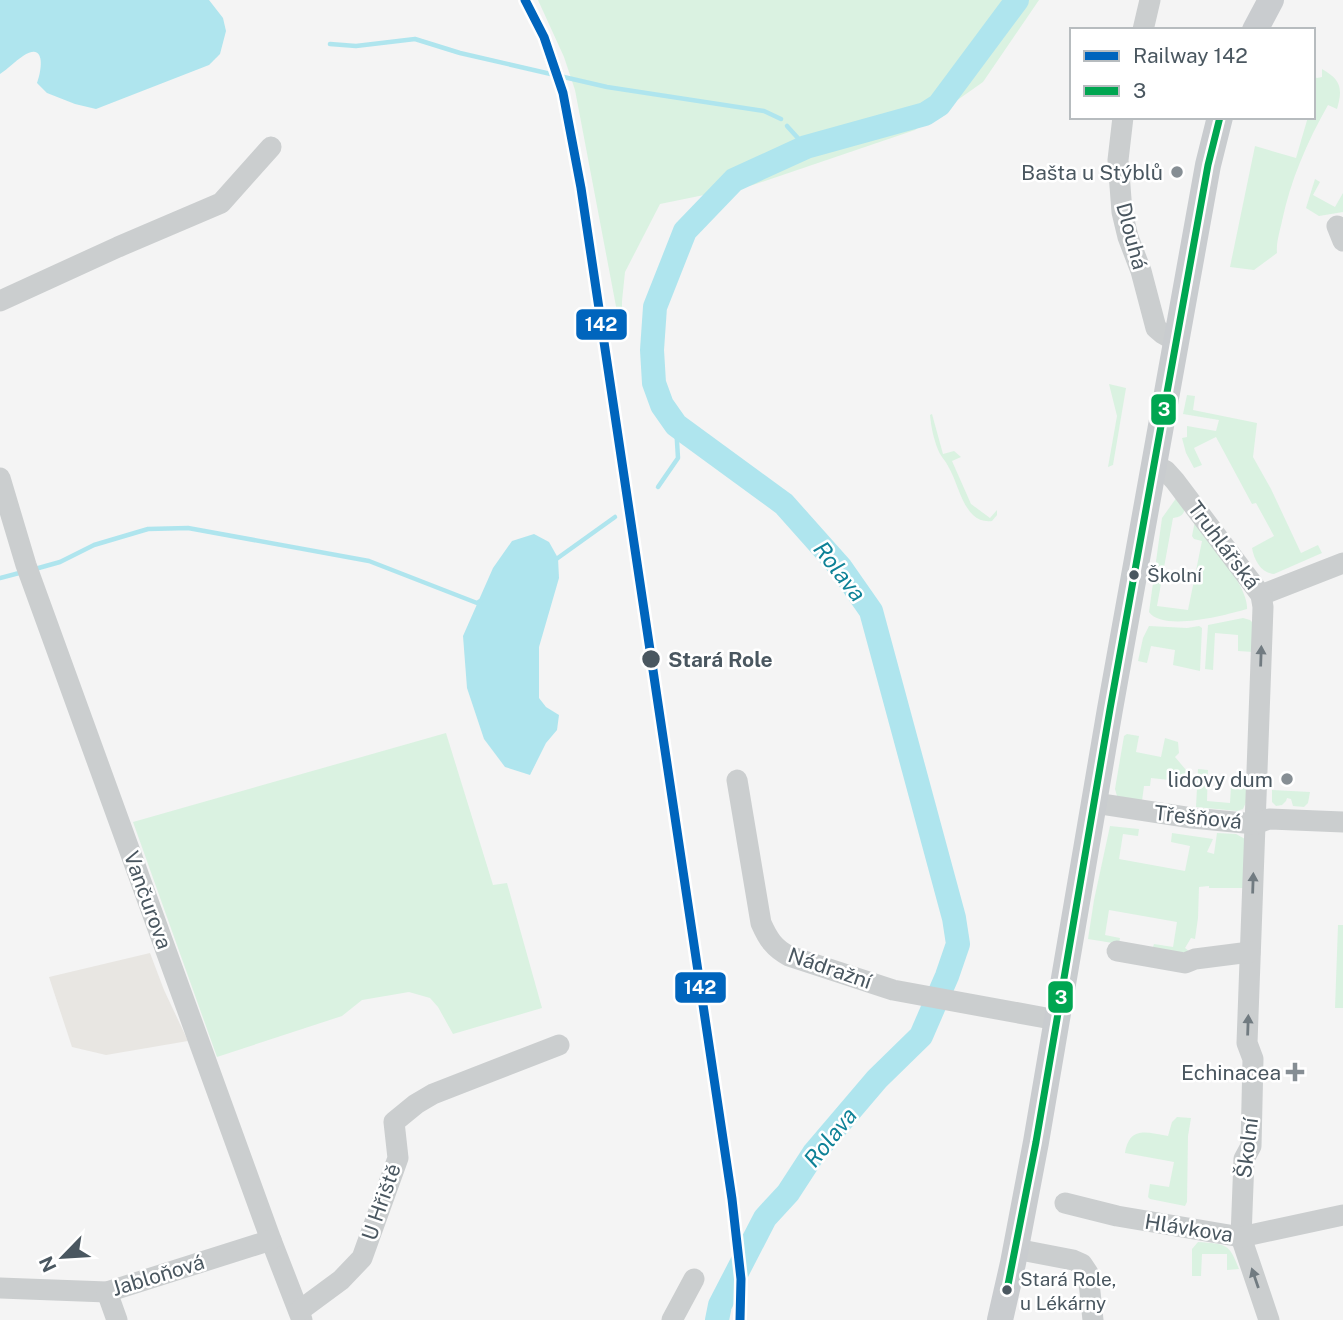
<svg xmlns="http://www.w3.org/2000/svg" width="1343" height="1320" font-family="'Public Sans',sans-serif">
  <rect width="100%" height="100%" fill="#f4f4f4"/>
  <path fill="#e8e6e2" d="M 150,953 L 164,990 L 188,1041 L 106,1055 L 72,1047 L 49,977 Z"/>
  <g fill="#daf2e1">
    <path d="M 538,0 L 1039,0 L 983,82 L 915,130 L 753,185 L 660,204 L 625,272 L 622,301 L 622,338 L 575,90 L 564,57 Z"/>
    <path d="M 1322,69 C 1341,80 1343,88 1337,109 L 1328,105 C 1307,142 1291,179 1282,221 C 1280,231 1276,242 1277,253 L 1254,270 L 1230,267 L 1255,146 L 1296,158 L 1308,117 L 1313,117 L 1313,76 L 1317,78 L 1322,77 Z"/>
    <path d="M 1315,179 L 1320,182 L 1313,195 L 1335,207 L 1343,193 L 1343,212 L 1319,216 L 1306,208 Z"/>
    <path d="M 1109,384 L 1126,388 L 1113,465 L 1108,467 L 1117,416 Z"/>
    <path d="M 1187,395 L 1195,396 L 1193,410 L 1257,423 L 1253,457 L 1271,489 L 1301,553 L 1318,545 L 1322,553 L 1274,574 C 1261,573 1254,560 1252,548 L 1274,536 L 1256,503 L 1252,504 L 1216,437 L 1194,448 L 1202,465 L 1194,468 L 1186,453 L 1182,438 L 1187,437 L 1187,426 L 1216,431 L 1219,420 L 1183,414 Z"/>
    <path d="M 932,414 L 943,454 L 954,451 L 961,457 L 952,461 L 971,504 L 990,518 L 997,510 L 997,515 L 992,521 C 985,522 978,520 973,515 C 960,502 957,481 948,466 C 946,461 941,457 939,452 C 934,441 931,427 930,415 Z"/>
    <path d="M 1177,497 L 1185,507 C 1184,515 1181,517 1173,518 L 1157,606 L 1188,610 L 1202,541 L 1194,539 L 1192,536 L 1195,521 C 1209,541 1249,587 1247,609 C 1226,615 1163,632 1149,612 L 1162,518 Z"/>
    <path d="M 1243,618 L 1250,620 L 1253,623 L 1253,652 L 1238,651 L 1238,635 L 1215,633 L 1213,670 L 1205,669 L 1208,625 Z"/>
    <path d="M 1149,626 L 1187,628 L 1199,626 L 1202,628 L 1200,671 L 1173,665 L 1175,650 L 1151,646 L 1147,663 L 1138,661 L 1143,638 Z"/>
    <path d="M 446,733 L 493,885 L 507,883 L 542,1008 L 453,1034 L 438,1007 L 430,998 L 409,992 L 362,1000 L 342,1016 L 217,1057 L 133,822 Z"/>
    <path d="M 1127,734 L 1139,736 L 1136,752 L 1161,757 L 1165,738 L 1178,742 L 1179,753 L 1175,757 L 1186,770 L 1189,769 L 1188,782 L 1151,778 L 1150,786 L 1144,786 L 1142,801 L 1117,796 L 1115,789 L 1124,736 Z"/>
    <path d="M 1198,769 L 1208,770 L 1207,801 L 1230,803 L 1231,786 L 1248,788 L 1247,800 L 1243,809 L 1237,811 L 1196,807 Z"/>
    <path d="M 1272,790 L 1310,792 L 1308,803 L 1304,807 L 1293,806 L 1291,799 L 1287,798 L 1286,801 L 1282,805 L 1276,806 L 1272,802 Z"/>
    <path d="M 1110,826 L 1139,829 L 1138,836 L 1123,834 L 1119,859 L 1185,871 L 1190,846 L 1171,842 L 1172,833 L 1213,839 L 1207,852 L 1214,854 L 1217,833 L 1236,834 L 1245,839 L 1245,888 L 1209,888 L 1209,886 L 1199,887 L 1198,918 L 1195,939 L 1191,938 L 1185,948 L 1191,953 L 1152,950 L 1154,944 L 1173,947 L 1177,922 L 1109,910 L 1105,935 L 1120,938 L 1119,944 L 1088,939 L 1094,900 Z"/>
    <path d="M 1338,925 L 1343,925 L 1343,1008 L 1335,1008 Z"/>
    <path d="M 1177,1117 L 1191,1118 L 1188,1136 L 1187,1202 L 1185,1206 L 1150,1199 L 1148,1197 L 1150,1184 L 1169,1187 L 1174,1162 L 1125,1153 C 1130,1125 1147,1133 1168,1136 L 1172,1122 Z"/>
    <path d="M 1198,1242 C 1226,1244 1229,1243 1239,1269 L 1227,1270 L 1227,1254 L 1202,1254 L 1201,1276 L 1192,1276 L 1192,1249 Z"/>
  </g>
  <g fill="#afe5ee">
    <path d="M 0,0 L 209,0 L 223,18 L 226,31 L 220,54 L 209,65 L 96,109 L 75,104 L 47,93 L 37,83 C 42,70 46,41 23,56 C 15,61 8,69 0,74 Z"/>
    <path d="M 534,534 L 549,542 L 558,558 L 559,578 L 539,647 L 539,698 L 546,707 L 559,715 L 557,730 L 546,743 L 530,775 L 505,767 L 484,739 L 467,688 L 463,636 L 493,568 L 512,541 Z"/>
  </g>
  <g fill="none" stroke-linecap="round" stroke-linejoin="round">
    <g stroke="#afe5ee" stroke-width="4.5">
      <path d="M 330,44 L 356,46 L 415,39 L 460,53 L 607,87 L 764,111 L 781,119"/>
      <path d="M 787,126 L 806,147"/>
      <path d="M 658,487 L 678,458 L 676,425"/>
      <path d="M 555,560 L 615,517"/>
      <path d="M 35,569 L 60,562 L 94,545 L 148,529 L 188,528 L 369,561 L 477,603 L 480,601"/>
      <path d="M 0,578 L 23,572"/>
    </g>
    <path stroke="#afe5ee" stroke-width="24" d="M 717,1320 L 720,1305 L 765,1218 L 788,1193 L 814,1153 L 877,1079 L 921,1036 L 947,976 L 958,944 L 954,918 L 871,611 L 841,568 L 784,504 L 676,425 L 662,405 L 654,383 L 652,350 L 655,307 L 685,231 L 734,180 L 806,147 L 925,114 L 939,105 L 1017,0"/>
    <g stroke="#cbcecf" stroke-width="21">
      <path d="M 1143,30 L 1150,0"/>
      <path d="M 1123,117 L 1118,160 L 1122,212 L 1128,237 L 1141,271 L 1156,328 L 1163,334 L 1177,342"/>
      <path d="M 1337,226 L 1343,241"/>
      <path d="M 0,301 L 118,247 L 221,203 L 271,147"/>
      <path d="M 1155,465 L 1166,471 L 1175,481 L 1261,595 L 1343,563"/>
      <path d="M 0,478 L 26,565 L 271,1240 L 302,1320"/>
      <path d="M 1261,595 L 1263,607 L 1247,1043 L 1253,1059 L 1251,1146 L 1244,1159 L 1241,1237 L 1269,1320"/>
      <path d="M 737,780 L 761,923 C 768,939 774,948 789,956 L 893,990 L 1057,1020"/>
      <path d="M 1095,803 L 1192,818 L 1255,824 L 1269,819 L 1343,822"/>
      <path d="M 1117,951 L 1185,963 L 1195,959 L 1250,952"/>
      <path d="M 1065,1203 L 1117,1216 L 1241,1237 L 1343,1215"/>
      <path d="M 1016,1249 L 1073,1260 L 1082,1264 L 1088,1273 L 1093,1320"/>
      <path d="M 0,1288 L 107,1292 L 271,1240"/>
      <path d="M 107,1292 L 117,1320"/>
      <path d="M 299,1311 L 341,1280 L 362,1258 L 398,1158 L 394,1122 L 416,1104 L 433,1094 L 559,1045"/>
      <path d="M 672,1320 L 694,1279"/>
    </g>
    <g stroke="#c9cccf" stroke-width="26">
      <path d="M 1255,30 L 1271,0"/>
      <path d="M 1000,1320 L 1013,1263 L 1036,1142 L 1110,709 L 1208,165 L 1220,117"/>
    </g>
    <defs>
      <path id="bus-1" d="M 1007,1290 L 1036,1142 L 1110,709 L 1208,165 L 1220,117"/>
    </defs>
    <use href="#bus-1" stroke="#fff" stroke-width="12"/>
    <use href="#bus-1" stroke="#00a651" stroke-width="7"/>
    <defs>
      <path id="rail-1" d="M 525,0 L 544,37 L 563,93 L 581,188 L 732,1199 L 741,1279 L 740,1320"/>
    </defs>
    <use href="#rail-1" stroke="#fff" stroke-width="14"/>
    <use href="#rail-1" stroke="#0065bd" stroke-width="9"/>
  </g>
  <defs><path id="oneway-solid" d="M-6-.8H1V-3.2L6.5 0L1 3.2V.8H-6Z" transform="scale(1.75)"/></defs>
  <g fill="#717b81">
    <use href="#oneway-solid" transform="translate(1261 656) rotate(-88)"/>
    <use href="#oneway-solid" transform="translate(1253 883) rotate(-88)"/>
    <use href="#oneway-solid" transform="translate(1248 1025) rotate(-88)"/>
    <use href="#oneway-solid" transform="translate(1255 1278) rotate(-109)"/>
  </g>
  <g fill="#868e94" stroke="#fff" stroke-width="2.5">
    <circle cx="1177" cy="172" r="7"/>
    <circle cx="1287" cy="779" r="7"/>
    <path d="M1291.5 1061.5h7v7h7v7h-7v7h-7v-7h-7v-7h7z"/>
  </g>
  <g fill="#4a5760" stroke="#fff" stroke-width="2.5">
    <circle cx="1134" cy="575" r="6"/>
    <circle cx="651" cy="659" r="10"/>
    <circle cx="1007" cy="1290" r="6"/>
  </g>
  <g text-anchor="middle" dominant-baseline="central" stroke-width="5" stroke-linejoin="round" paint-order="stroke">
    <g font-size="19" fill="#4a5760" stroke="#fff" text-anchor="start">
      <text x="1147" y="575">Školní</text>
      <text x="1020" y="1279">Stará Role,<tspan x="1020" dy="24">u Lékárny</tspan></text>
    </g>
    <g font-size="21" fill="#4a5760" stroke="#fff" text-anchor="end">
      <text x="1163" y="172">Bašta u Stýblů</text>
      <text x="1273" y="779">lidovy dum</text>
      <text x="1281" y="1072">Echinacea</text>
    </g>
    <g font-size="21" fill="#4a5760" stroke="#fff">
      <text transform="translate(1132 236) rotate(75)">Dlouhá</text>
      <text transform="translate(1224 545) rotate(53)">Truhlářská</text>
      <text transform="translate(1198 817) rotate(6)">Třešňová</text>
      <text transform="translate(148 900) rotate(70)">Vančurova</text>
      <text transform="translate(830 968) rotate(19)">Nádražní</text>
      <text transform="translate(1247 1148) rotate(-83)">Školní</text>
      <text transform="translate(381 1202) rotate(-71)">U Hřiště</text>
      <text transform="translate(1189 1228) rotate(9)">Hlávkova</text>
      <text transform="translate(158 1275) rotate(-17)">Jabloňová</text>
    </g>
    <g font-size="21" font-weight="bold" fill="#4a5760" stroke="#fff" text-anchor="start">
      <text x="668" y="659">Stará Role</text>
    </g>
    <g font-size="23" font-style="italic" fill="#0e8297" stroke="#fff">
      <text transform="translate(840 571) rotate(52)">Rolava</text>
      <text transform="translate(830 1137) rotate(-51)">Rolava</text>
    </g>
  </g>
  <g stroke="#fff" stroke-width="2.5">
    <rect x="575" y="308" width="53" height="33" rx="7" fill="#0065bd"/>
    <rect x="1150" y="393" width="27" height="33" rx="7" fill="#00a651"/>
    <rect x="674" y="971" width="53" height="33" rx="7" fill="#0065bd"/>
    <rect x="1047" y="980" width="27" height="34" rx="7" fill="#00a651"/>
  </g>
  <g font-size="19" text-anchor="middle" font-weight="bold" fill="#fff">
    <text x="601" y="331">142</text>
    <text x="1164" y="416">3</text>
    <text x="700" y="994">142</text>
    <text x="1061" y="1004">3</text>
  </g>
  <rect x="1070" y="28" width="245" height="91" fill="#ffffff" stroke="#b7bcbf" stroke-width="2"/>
  <rect x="1084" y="51" width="35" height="10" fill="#0065bd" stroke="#b7bcbf" stroke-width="2"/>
  <text x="1133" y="63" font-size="21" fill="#4a5760">Railway 142</text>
  <rect x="1084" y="86" width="35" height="10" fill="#00a651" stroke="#b7bcbf" stroke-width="2"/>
  <text x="1133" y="98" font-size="21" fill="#4a5760">3</text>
  <g transform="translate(63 1257) rotate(245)" stroke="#ffffff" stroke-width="5" paint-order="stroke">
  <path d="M0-5L12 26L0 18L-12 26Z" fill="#4a5760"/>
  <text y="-10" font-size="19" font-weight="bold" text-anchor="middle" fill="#4a5760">N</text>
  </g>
</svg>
